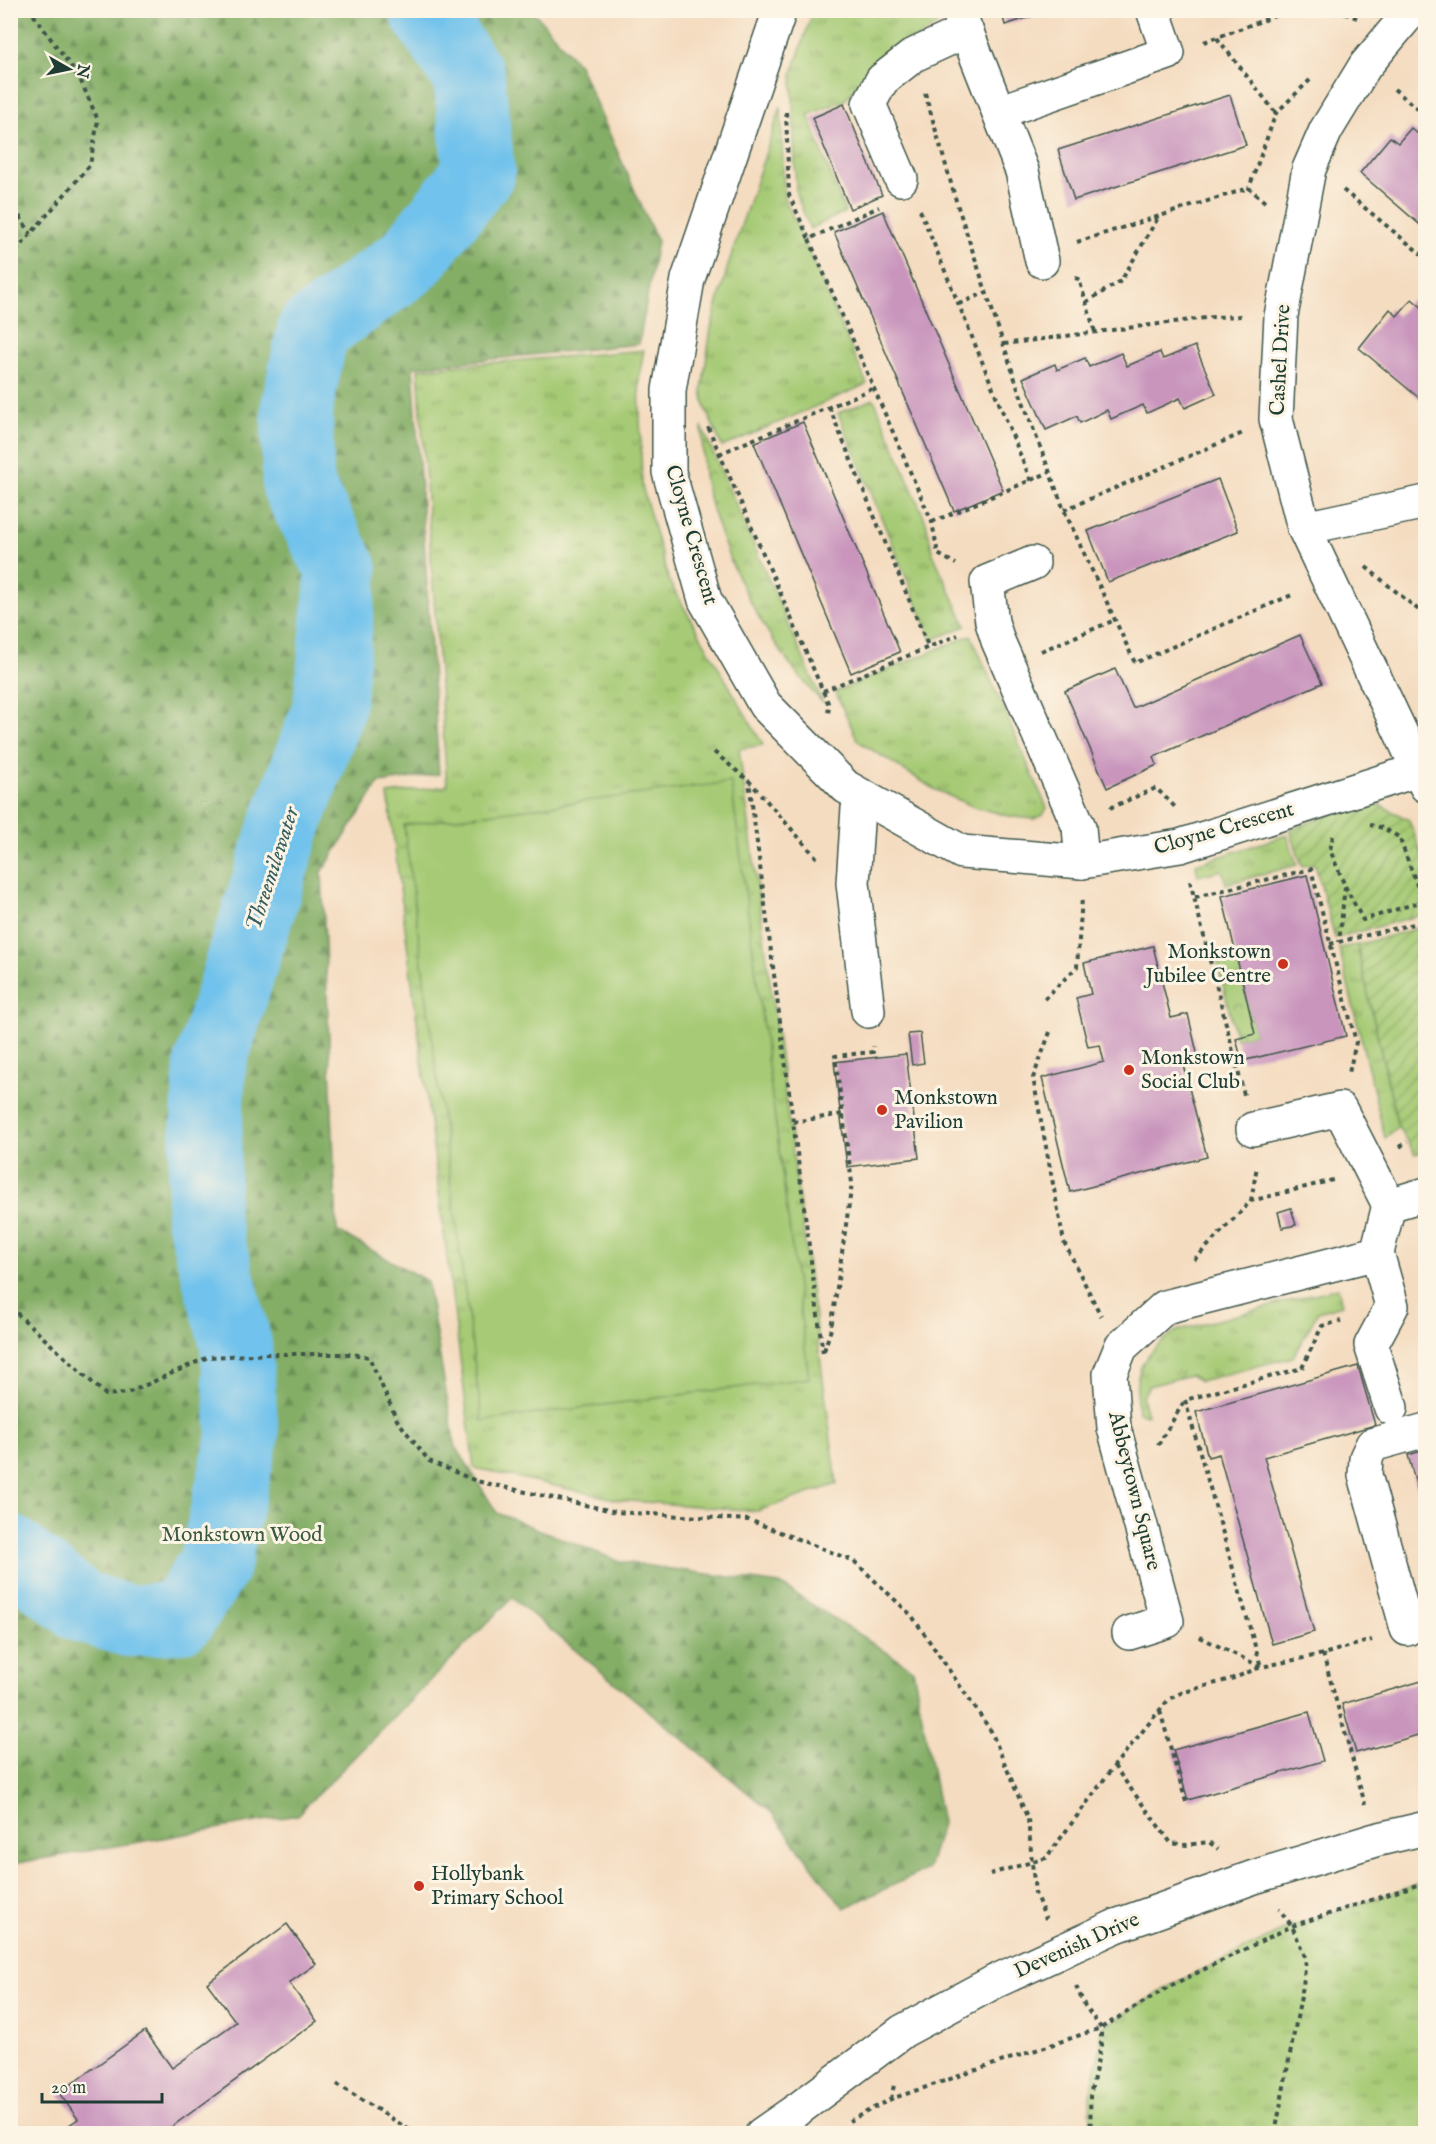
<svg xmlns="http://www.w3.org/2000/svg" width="1436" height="2144" font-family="'IM FELL English',serif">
  <defs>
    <pattern id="grass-tufts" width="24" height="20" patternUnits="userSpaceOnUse" patternTransform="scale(1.5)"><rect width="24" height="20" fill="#a6ca74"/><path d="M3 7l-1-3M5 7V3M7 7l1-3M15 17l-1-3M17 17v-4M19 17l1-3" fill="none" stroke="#87a560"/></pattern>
    <pattern id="forest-firs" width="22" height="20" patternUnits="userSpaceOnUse" patternTransform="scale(1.5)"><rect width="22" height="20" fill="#84ae66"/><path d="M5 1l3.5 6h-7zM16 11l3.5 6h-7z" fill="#6b8f55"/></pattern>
    <pattern id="park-crowns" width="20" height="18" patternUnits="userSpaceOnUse" patternTransform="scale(1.5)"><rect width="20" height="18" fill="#a6ca74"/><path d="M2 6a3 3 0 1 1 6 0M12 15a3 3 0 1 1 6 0" fill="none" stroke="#87a560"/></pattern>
    <pattern id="garden-furrows" width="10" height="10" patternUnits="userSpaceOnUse" patternTransform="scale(1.5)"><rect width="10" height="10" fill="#a6ca74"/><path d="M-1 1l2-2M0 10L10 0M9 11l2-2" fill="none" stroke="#87a560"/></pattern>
  </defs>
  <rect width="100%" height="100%" fill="#fcf5e5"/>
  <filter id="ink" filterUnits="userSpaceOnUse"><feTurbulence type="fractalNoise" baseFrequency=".0167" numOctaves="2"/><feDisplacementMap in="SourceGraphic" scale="12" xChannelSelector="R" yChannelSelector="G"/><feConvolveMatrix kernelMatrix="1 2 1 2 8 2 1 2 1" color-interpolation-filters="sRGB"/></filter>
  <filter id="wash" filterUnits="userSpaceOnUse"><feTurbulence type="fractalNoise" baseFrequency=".008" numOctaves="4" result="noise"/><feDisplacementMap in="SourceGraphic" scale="24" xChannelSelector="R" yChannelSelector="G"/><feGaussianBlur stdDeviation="1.35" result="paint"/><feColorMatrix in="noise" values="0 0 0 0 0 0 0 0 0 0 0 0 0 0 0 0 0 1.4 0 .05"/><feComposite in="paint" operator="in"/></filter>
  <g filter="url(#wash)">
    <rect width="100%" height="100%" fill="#f4dcc0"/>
    <g fill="url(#grass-tufts)" stroke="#628454" stroke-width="1.5">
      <path d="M 813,11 L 932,11 L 937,25 L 871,70 L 845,100 L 808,115 L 845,212 L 810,229 L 796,193 L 792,74 Z"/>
      <path d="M 781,107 L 784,197 L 867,384 L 722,447 L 705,407 L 702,390 L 711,328 L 729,262 Z"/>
      <path d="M 644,350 L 639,377 L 642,486 L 669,581 L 763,745 L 739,749 L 837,1484 L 758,1511 L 619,1500 L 474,1468 L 388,794 L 447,786 L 418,369 Z"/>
      <path d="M 874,399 L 926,522 L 933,554 L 966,626 L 932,640 L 838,413 Z"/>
      <path d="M 702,427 L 823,703 C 767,644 726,567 706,487 C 702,468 703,446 702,427 Z"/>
      <path d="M 971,635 L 1047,808 L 1043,815 L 1035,819 L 1013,817 L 974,807 L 934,789 L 858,741 L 835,692 Z"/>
      <path d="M 1287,835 L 1297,865 L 1226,884 L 1222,870 L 1198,876 L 1196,864 Z"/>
      <path d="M 1357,945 L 1398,1127 L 1385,1138 L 1339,948 Z"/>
      <path d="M 1338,1288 L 1342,1305 L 1318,1312 L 1293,1357 L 1200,1381 L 1190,1375 L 1149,1386 L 1142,1397 L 1147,1415 L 1138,1413 C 1132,1372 1141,1355 1176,1331 Z"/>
      <path d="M 1425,1882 L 1425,2133 L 1091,2133 L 1090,2096 L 1101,2045 L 1101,2028 L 1170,1986 L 1292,1926 Z"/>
    </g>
    <path fill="url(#forest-firs)" stroke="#52764d" stroke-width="1.5" d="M 11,10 L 533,11 L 579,65 L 657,241 L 639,344 L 413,367 L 439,774 L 379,783 L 322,872 L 337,1231 L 427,1281 L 455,1445 L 497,1513 L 621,1562 L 780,1584 L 913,1669 L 942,1823 L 928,1869 L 844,1908 L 771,1812 L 512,1598 L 297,1815 L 11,1864 Z"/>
    <path fill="url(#park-crowns)" stroke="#628454" stroke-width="1.5" d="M 1216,955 L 1237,957 L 1255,1034 L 1236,1039 Z"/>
    <g fill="url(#garden-furrows)" stroke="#628454" stroke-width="1.5">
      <path d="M 1369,799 L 1409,820 L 1425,862 L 1425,914 L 1335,938 L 1315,864 L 1302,866 L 1290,830 Z"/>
      <path d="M 1425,926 L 1426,1151 L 1415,1154 L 1398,1127 L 1357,945 Z"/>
    </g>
    <path fill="#a6ca74" stroke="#628454" stroke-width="1.5" d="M 731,782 L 809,1378 L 482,1421 L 404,825 Z"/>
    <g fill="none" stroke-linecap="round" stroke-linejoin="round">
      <path stroke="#71c2ec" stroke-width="72" d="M 10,1551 L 82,1607 L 129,1621 L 180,1617 L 214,1565 L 243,1436 L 236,1344 L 202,1217 L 210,1064 L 285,827 L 329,707 L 342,570 L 298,486 L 297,407 L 313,330 L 409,261 L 479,172 L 469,77 L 425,10"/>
    </g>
    <g id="blocks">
      <g fill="#c995bd">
        <path d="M 1001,10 L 1049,10 L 1049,11 L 1005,25 Z"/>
        <path d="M 1230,95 L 1246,145 L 1074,200 L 1058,150 Z"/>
        <path d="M 844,104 L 882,195 L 850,209 L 812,118 Z"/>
        <path d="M 1411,128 L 1425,140 L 1425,229 L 1360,173 L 1390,137 L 1398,143 Z"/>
        <path d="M 883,211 L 1003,490 L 954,511 L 834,232 Z"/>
        <path d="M 1412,299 L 1425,310 L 1425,403 L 1359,348 L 1390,309 L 1397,316 Z"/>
        <path d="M 1195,346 L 1216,394 L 1185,408 L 1180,398 L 1147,413 L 1143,405 L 1111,419 L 1107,410 L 1080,423 L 1077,416 L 1046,430 L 1023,378 L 1055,364 L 1057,370 L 1085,358 L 1089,367 L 1121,353 L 1127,366 L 1160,352 L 1163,359 Z"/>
        <path d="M 803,422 L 900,652 L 851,673 L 754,443 Z"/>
        <path d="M 1218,479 L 1238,531 L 1108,582 L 1088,531 Z"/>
        <path d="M 1300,635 L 1322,683 L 1154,757 L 1157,765 L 1107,788 L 1065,691 L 1115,669 L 1133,708 Z"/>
        <path d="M 1307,875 L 1346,1036 L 1242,1061 L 1236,1039 L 1255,1034 L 1222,896 Z"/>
        <path d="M 1153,946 L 1171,1018 L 1188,1014 L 1198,1057 L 1182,1061 L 1207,1157 L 1070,1192 L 1042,1078 L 1104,1062 L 1100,1045 L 1088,1047 L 1076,998 L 1091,994 L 1084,963 Z"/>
        <path d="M 920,1033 L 924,1063 L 912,1065 L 908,1034 Z"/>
        <path d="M 906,1054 L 919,1158 L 847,1167 L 834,1062 Z"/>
        <path d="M 1291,1208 L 1296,1225 L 1282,1228 L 1278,1212 Z"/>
        <path d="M 1358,1366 L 1375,1425 L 1264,1457 L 1314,1632 L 1272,1644 L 1219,1454 L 1208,1457 L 1196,1412 Z"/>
        <path d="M 1425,1450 L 1425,1517 L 1408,1455 Z"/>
        <path d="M 1425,1680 L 1425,1733 L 1356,1753 L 1342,1704 Z"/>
        <path d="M 1309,1712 L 1323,1761 L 1188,1800 L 1173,1750 Z"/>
        <path d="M 287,1924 L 316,1964 L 289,1983 L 317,2021 L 163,2133 L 57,2133 L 78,2119 L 59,2093 L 145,2031 L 172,2068 L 236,2022 L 207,1983 Z"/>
      </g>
    </g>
  </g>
  <g filter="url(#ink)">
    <use href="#blocks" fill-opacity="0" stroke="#3f5549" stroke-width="1.5"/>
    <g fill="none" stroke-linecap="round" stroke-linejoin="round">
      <defs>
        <g id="minor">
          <path d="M 780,10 L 688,279 L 669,390 L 669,472 L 705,600 L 765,705 L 846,787 L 962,852 L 1082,862 L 1180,846 L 1418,770"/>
          <path d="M 958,10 L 1022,171 L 1042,261"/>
          <path d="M 1412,10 L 1365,66 L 1326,130 L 1309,169 L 1281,316 L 1276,419 L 1304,528 L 1426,786"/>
          <path d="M 999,112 L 1168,53 L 1153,10"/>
          <path d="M 901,179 L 869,104 L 882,80 L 914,55 L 966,31"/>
          <path d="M 1304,528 L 1426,502"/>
          <path d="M 1033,563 L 987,582 L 992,622 L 998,641 L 1079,827 L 1082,862"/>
          <path d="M 866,798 L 858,808 L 853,883 L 868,1011"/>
          <path d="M 1253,1129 L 1340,1109 L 1389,1205"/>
          <path d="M 1391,1408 L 1371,1345 L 1392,1306 L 1377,1253 L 1389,1205 L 1426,1194"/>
          <path d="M 1407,1629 L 1365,1475 L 1366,1458 L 1372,1445 L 1426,1430"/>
          <path d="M 1129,1633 L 1167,1621 L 1114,1428 L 1110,1374 L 1121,1347 L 1165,1307 L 1377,1253"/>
          <path d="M 1116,1926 L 1254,1877 L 1375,1840 L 1426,1828"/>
          <path d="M 762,2134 L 801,2107 L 903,2031 L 994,1982"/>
        </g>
      </defs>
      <use href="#minor" stroke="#3f5549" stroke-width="36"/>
      <g stroke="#3f5549" stroke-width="4" stroke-dasharray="4.5 4.5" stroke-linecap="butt">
        <path d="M 1336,10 L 1357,18"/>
        <path d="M 1217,38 L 1276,113"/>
        <path d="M 1204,42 L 1291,10"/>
        <path d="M 1394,89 L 1426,116"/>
        <path d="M 925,93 L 957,204 L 1019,391 L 1064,510 L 1135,663 L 1294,594"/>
        <path d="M 786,112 L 789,195 L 809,239 L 879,207"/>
        <path d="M 1343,190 L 1426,258"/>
        <path d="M 10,201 L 31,234"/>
        <path d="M 1265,202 L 1249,188 L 1276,113 L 1310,80"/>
        <path d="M 920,210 L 1031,481"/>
        <path d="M 809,239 L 932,522 L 938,554 L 956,564"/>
        <path d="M 1077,242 L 1249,188"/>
        <path d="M 10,258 L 90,165 L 98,120 L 80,79 L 30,10"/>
        <path d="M 1075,278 L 1079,279 L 1095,332"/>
        <path d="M 1086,302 L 1121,281 L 1159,216"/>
        <path d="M 959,304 L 987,292"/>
        <path d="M 1004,344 L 1213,317 L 1244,316"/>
        <path d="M 829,407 L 929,648"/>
        <path d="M 708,427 L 829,705 L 828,715"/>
        <path d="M 719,454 L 874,388"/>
        <path d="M 1064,510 L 1243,433"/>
        <path d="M 932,522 L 1050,472"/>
        <path d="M 1366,567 L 1426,616"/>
        <path d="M 1041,651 L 1115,620"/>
        <path d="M 823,691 L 958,635"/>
        <path d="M 714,752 L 749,781"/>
        <path d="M 1110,808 L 1156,788 L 1177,809"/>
        <path d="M 1333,836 L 1330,850 L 1345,886 L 1339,942"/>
        <path d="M 817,858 L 749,781 L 823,1354 L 831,1329 L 852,1183 L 835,1056 L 873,1052 L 873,1046"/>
        <path d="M 1190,881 L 1244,1095"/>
        <path d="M 1345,886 L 1363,920 L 1423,901 L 1399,837 L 1383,828 L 1370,825"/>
        <path d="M 1195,897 L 1311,869 L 1356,1042 L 1349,1073"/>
        <path d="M 1330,944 L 1426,921"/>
        <path d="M 1044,999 L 1077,967 L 1082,898"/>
        <path d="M 1050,1032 L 1033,1078 L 1064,1242 L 1101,1316"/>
        <path d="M 793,1122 L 843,1114"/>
        <path d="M 1400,1147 L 1407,1141"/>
        <path d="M 1251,1201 L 1257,1166"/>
        <path d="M 1194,1260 L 1251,1201 L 1333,1180"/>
        <path d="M 10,1307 L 106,1395 L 128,1393 L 208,1357 L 272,1354 L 352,1354 L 369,1357 L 397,1420 L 429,1461 L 476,1481 L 617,1512 L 749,1520 L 854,1561 L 912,1616 L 991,1731 L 1028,1819 L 1035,1893 L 1046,1919"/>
        <path d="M 1158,1445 L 1185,1400"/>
        <path d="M 1200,1637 L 1261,1667 L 1323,1654 L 1372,1640"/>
        <path d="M 1323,1654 L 1365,1804"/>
        <path d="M 1160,1711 L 1186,1802"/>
        <path d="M 1114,1766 L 1171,1843 L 1186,1845 L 1209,1842 L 1218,1849"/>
        <path d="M 990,1874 L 1046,1858 L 1114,1766 L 1169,1699 L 1181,1693 L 1234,1678 L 1261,1667 L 1185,1400 L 1302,1368 L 1322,1326 L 1341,1321"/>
        <path d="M 1076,1986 L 1085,2006 L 1101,2028 L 1101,2045 L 1090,2096 L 1091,2134"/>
        <path d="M 337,2084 L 416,2134"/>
        <path d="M 891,2099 L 894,2085"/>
        <path d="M 849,2121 L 891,2099 L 1101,2028 L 1170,1986 L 1292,1926 L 1426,1882"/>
        <path d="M 1275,2134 L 1303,1986 L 1306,1959 L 1292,1926 L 1279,1909"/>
      </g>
      <use href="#minor" stroke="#fff" stroke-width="33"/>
      <defs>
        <path id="minor-bridge" d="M 994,1982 L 1116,1926"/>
      </defs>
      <use href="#minor-bridge" stroke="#3f5549" stroke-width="36" stroke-linecap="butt"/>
      <use href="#minor-bridge" stroke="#fff" stroke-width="33"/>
    </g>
  </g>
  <g fill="#c8321e" stroke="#fcf5e5" stroke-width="2">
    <circle cx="1283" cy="964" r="6"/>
    <circle cx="1129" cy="1070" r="6"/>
    <circle cx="882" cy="1110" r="6"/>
    <circle cx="419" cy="1886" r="6"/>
  </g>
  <g text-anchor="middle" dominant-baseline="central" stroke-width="6" stroke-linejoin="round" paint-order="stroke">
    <g font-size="21" fill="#1f3d34" stroke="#fcf5e5">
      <text transform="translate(1281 360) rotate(-87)">Cashel Drive</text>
      <text transform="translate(691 535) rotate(74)">Cloyne Crescent</text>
      <text transform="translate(1224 829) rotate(-16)">Cloyne Crescent</text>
      <text transform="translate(1134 1491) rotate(76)">Abbeytown Square</text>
      <text transform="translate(1077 1946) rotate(-24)">Devenish Drive</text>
    </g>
    <g font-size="21" fill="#1f3d34" stroke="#fcf5e5" text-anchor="start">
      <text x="1271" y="952" text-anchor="end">Monkstown<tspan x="1271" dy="24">Jubilee Centre</tspan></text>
      <text x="1141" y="1058">Monkstown<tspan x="1141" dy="24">Social Club</tspan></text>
      <text x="894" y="1098">Monkstown<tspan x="894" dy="24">Pavilion</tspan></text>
      <text x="431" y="1874">Hollybank<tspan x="431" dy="24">Primary School</tspan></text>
    </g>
    <g font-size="21" fill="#3a5941" stroke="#fcf5e5">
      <text x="242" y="1535">Monkstown Wood</text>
    </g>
    <g font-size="22" font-style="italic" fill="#345e62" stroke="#fcf5e5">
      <text transform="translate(273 869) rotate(-72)">Threemilewater</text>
    </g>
  </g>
  <rect width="1436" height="2144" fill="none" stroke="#fcf5e5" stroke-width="36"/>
  <g transform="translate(69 69) rotate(99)" stroke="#fcf5e5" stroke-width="4.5" paint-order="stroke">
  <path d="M0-4.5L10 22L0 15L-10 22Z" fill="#1f3d34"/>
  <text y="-9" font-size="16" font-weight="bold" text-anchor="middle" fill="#1f3d34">N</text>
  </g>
  <path d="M42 2093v9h120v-9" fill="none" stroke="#1f3d34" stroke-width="3"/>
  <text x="51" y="2093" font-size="18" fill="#1f3d34" stroke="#fcf5e5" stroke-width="4.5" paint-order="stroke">20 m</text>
</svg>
